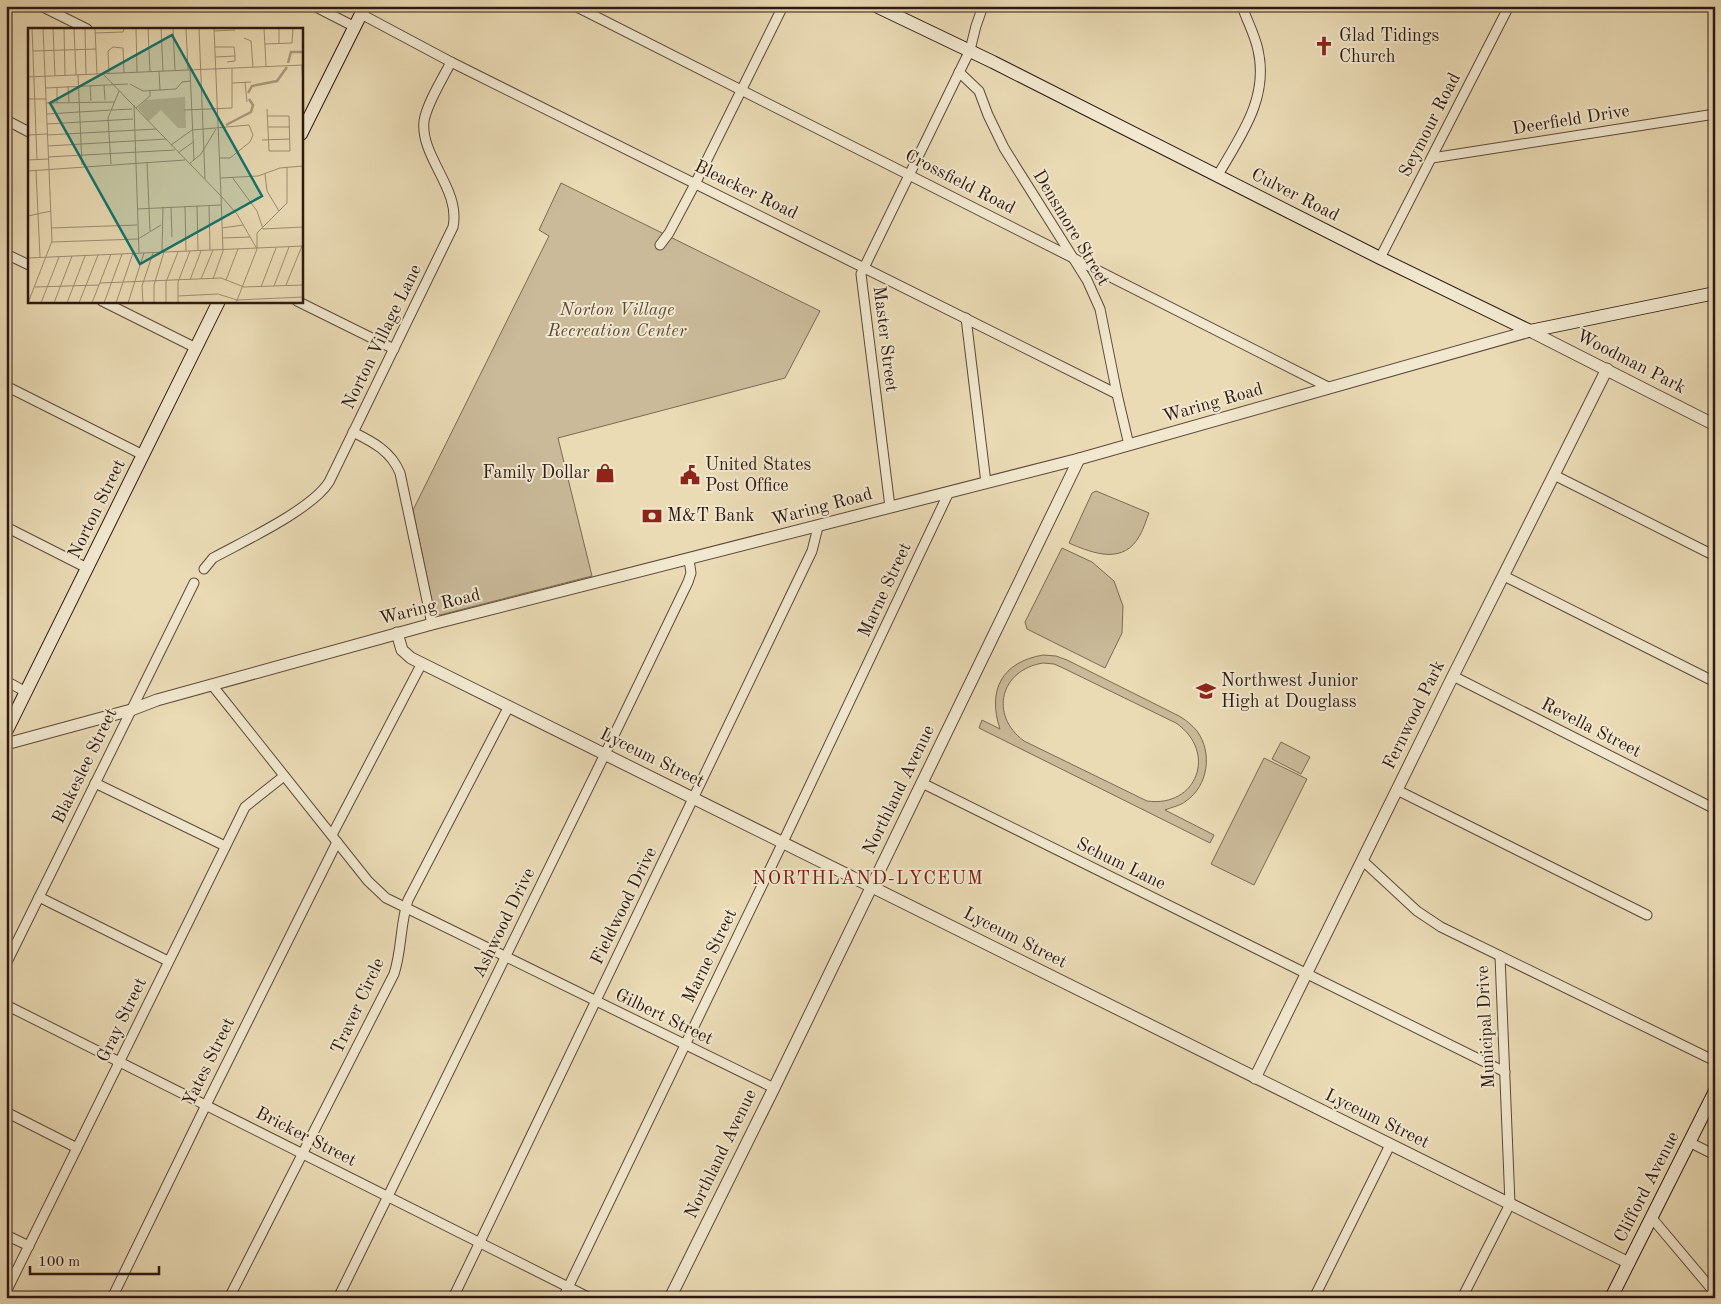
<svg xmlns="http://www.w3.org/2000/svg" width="1721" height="1304" font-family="'Old Standard TT',serif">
  <rect width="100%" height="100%" fill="#eadbb5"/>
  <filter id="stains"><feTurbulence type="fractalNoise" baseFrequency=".004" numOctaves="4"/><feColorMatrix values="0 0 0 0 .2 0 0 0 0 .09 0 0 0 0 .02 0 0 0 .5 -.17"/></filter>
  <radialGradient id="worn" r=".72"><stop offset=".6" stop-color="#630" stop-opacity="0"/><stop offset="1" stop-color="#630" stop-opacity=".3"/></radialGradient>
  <g fill="#caba99" stroke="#7c6954" fill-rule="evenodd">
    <path d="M 561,183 L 820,311 L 785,378 L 558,438 L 592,576 L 440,615 L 434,611 L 413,510 L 549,236 L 539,230 Z"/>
    <path d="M 1096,491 L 1149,513 C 1146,520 1144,528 1140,535 C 1124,565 1094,554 1069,543 L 1092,493 Z"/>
    <path d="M 1062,548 L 1092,562 L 1114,581 L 1123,606 L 1122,633 L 1105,668 L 1027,629 L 1025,622 Z"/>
    <path d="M 1043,655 L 1056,656 L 1067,660 L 1179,716 C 1186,720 1192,725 1197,731 C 1213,753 1208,786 1186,801 C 1180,806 1172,807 1165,810 L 1214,835 L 1210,843 L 979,728 L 982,720 L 1000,729 C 987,690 1002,662 1043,655 ZM 1043,663 L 1054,664 L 1063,668 L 1176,723 C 1218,752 1197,808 1147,801 L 1024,741 C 989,715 1000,670 1043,663 Z"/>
    <path d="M 1281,742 L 1310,757 L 1301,774 L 1272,759 Z"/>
    <path d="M 1264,758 L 1307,779 L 1254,885 L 1211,864 Z"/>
  </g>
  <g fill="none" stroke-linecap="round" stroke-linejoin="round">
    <defs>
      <g id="minor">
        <path d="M 41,6 L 87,29"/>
        <path d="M 314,6 L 355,27"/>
        <path d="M 575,6 L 1330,388"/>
        <path d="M 361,14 L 451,62 L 1117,394"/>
        <path d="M 959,72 L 979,91 L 988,115 L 1004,148 L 1087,280 L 1100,309 L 1117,394 L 1129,445"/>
        <path d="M 6,120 L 29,132"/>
        <path d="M 1432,158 L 1715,114"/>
        <path d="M 1218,175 C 1241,135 1269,98 1258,50 C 1255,35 1247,21 1242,6"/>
        <path d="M 660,245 L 669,233 L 695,184 L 783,6"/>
        <path d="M 6,254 L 29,265"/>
        <path d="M 1380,258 L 1509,6"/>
        <path d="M 102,301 L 196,348"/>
        <path d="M 297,301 L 394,349"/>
        <path d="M 966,318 L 986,483"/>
        <path d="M 6,386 L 143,455"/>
        <path d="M 353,432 C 373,442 391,451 400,473 L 432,624"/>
        <path d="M 1554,475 L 1715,556"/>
        <path d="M 890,507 L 861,274 L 970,50 L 976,26 L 983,6"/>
        <path d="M 6,527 L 87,568"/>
        <path d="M 204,569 L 213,558 C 244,541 311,510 329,482 L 453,227 C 461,189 420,157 424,121 C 427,103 443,78 451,62"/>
        <path d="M 1504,576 L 1715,682"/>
        <path d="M 1453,676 L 1715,809"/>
        <path d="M 6,681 L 26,692"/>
        <path d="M 212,685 L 368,881 L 386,898 L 774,1088"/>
        <path d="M 95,783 L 225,846"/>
        <path d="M 922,783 L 1505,1072"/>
        <path d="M 1397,790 L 1647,915"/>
        <path d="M 332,835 L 422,663"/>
        <path d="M 1362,860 L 1417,911 L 1441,927 L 1715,1061"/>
        <path d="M 39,897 L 168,961"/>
        <path d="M 6,964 L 194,583"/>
        <path d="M 6,1005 L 590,1298"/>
        <path d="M 6,1112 L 77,1148"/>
        <path d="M 1689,1142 L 1715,1155"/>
        <path d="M 1651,1217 L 1715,1293"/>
        <path d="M 6,1235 L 29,1246"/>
        <path d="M 6,1292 L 245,807 L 284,776"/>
        <path d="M 112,1298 L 206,1105 L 337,842"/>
        <path d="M 229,1298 L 394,974 C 402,950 400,924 408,900 L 509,706"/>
        <path d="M 338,1298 L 605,754 L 688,582 L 691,573 L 689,560"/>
        <path d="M 453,1298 L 812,551 L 818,527"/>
        <path d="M 563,1298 L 783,842 L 949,492"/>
        <path d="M 1314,1298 L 1390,1145"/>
        <path d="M 1462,1298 L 1510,1204 L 1500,956"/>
      </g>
      <g id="tertiary">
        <path d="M 397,633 L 402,650 L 411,658 L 1629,1263"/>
        <path d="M 6,744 L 131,710 L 157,700 L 432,624 L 1079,459 L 1530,331 L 1715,425"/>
        <path d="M 1255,1078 L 1453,676 L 1607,369"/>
        <path d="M 670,1298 L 774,1088 L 1079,459"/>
      </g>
      <g id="secondary">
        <path d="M 876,6 L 993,62 L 1380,258 L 1530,331 L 1715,293"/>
        <path d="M 301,134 L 365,6"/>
        <path d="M 6,732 L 219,301"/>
        <path d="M 1611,1298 L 1715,1091"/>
      </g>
    </defs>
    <use href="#minor" stroke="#5d4939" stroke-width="11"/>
    <use href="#tertiary" stroke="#5d4939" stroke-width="13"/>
    <use href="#secondary" stroke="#2e1810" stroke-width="14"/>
    <use href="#minor" stroke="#f1e8cf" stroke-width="9"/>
    <use href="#tertiary" stroke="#f1e8cf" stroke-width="11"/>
    <use href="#secondary" stroke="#f1e8cf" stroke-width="12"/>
  </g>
  <defs>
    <symbol id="church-bare" viewBox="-9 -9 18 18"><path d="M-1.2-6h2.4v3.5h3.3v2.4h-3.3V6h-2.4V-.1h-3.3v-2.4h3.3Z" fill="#8f2418" stroke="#f1e8cf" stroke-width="2.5" paint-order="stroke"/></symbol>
    <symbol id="shop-bare" viewBox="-9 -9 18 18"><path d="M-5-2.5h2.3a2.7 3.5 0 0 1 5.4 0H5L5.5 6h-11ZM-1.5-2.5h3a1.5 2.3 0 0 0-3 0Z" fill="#8f2418" stroke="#f1e8cf" stroke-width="2.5" paint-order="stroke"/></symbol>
    <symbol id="civic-bare" viewBox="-9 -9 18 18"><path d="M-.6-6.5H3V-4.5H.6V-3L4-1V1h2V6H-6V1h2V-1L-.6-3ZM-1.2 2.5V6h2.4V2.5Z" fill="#8f2418" stroke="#f1e8cf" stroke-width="2.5" paint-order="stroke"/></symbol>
    <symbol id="bank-bare" viewBox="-9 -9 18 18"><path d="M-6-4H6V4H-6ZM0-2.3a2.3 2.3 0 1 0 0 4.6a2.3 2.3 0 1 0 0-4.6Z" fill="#8f2418" stroke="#f1e8cf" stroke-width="2.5" paint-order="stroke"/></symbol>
    <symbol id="school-bare" viewBox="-9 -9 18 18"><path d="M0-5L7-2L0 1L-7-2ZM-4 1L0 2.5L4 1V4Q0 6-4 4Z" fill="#8f2418" stroke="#f1e8cf" stroke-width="2.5" paint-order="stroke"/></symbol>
  </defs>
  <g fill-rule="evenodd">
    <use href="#church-bare" x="1310" y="32" width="28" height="28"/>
    <use href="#shop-bare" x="591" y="459" width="28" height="28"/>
    <use href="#civic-bare" x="676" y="461" width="28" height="28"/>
    <use href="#bank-bare" x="638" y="502" width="28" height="28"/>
    <use href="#school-bare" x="1192" y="677" width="28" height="28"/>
  </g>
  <g text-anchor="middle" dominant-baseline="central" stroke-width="4" stroke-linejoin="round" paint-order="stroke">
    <g font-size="18" fill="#2e1810" stroke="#f1e8cf" text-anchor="start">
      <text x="1339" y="36">Glad Tidings<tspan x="1339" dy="21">Church</tspan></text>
      <text x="705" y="465">United States<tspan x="705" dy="21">Post Office</tspan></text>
      <text x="590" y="473" text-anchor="end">Family Dollar</text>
      <text x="667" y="516">M&amp;T Bank</text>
      <text x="1221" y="681">Northwest Junior<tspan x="1221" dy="21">High at Douglass</tspan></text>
    </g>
    <g font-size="18" fill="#2e1810" stroke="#f1e8cf">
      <text transform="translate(1571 120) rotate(-9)">Deerfield Drive</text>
      <text transform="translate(1430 125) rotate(-63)">Seymour Road</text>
      <text transform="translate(960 182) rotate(27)">Crossfield Road</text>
      <text transform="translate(746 190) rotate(26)">Bleacker Road</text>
      <text transform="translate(1295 195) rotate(27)">Culver Road</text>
      <text transform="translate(1071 228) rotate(59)">Densmore Street</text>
      <text transform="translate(382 337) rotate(-64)">Norton Village Lane</text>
      <text transform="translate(885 339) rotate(83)">Master Street</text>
      <text transform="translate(1631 362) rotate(27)">Woodman Park</text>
      <text transform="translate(1213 403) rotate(-16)">Waring Road</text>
      <text transform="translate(822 507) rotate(-15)">Waring Road</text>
      <text transform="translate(97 509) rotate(-64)">Norton Street</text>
      <text transform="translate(885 590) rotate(-65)">Marne Street</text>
      <text transform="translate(430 607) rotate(-14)">Waring Road</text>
      <text transform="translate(1414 715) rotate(-64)">Fernwood Park</text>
      <text transform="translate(1591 728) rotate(27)">Revella Street</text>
      <text transform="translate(652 758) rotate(26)">Lyceum Street</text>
      <text transform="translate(85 766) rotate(-64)">Blakeslee Street</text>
      <text transform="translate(899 790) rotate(-64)">Northland Avenue</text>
      <text transform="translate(1121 864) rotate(26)">Schum Lane</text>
      <text transform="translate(624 906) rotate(-64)">Fieldwood Drive</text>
      <text transform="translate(504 923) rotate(-64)">Ashwood Drive</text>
      <text transform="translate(1015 938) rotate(27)">Lyceum Street</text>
      <text transform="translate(710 956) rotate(-64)">Marne Street</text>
      <text transform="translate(358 1006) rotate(-65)">Traver Circle</text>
      <text transform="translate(664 1017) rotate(26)">Gilbert Street</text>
      <text transform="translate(122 1020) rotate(-64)">Gray Street</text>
      <text transform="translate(1486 1027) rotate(-93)">Municipal Drive</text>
      <text transform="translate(209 1062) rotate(-64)">Yates Street</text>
      <text transform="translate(1377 1119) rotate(26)">Lyceum Street</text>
      <text transform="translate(306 1137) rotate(27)">Bricker Street</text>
      <text transform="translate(721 1154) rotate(-64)">Northland Avenue</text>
      <text transform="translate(1647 1187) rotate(-63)">Clifford Avenue</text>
    </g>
    <g font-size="18" font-style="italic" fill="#5d4939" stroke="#f1e8cf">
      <text x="617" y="310">Norton Village<tspan x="617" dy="21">Recreation Center</tspan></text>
    </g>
    <g font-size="19" letter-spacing="1" fill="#7a1f14" stroke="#f1e8cf">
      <text x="868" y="879">NORTHLAND-LYCEUM</text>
    </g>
  </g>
  <g transform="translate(28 28)">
    <rect width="275" height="275" fill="#eadbb5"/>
    <path d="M 157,69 L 158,100 L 150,100 L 133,82 L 121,93 L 110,80 L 118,72 Z" fill="#caba99"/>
    <path fill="none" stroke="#aa997d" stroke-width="2.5" d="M 260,35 L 263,24 L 275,24M 220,65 L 224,58 L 249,53 L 259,39M 198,97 L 223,84 L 225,77 L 221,71"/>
    <path fill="none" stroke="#9f8d73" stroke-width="1" d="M 4,0 L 9,132M 25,0 L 27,48M 36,0 L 37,48M 46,0 L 48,47M 57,0 L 58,47M 67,0 L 69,46M 108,0 L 109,44M 120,0 L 122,44M 133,0 L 135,43M 145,0 L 147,42M 158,0 L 160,42M 171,0 L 177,151M 186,0 L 193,168 L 209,186 L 229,221 L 208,275M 236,0 L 238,38M 251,0 L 251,16M 186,3 L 207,2M 67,5 L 95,4 L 96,0M 216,10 L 223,13 L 225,39M 237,16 L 264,15 L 265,0M 187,19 L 206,19 L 207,28M 5,23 L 68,21M 187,29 L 207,28 L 207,33 L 199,34M 274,37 L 275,62M 162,42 L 166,132M 131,43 L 132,62M 75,46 L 193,168 L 195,223 L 185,251M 81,46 L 80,23 L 85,19 L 95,20 L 96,45M 50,47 L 54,137M 0,49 L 275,37M 217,54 L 219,74M 204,55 L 223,54M 102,56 L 115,63 L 132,62 L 148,61 L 154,54 L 162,53M 62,57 L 63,73M 76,57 L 77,72M 40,58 L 41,74M 29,59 L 29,75M 18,60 L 100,56M 0,71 L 18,71M 18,75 L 87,74M 106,77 L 111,225M 108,80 L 122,68 L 122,63M 239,81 L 241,123 L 262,123 L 261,88 L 239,88M 84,82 L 104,81M 156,82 L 204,80 L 204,40M 19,86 L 83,82M 19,96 L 105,91M 240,99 L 262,99M 0,107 L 19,106M 19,107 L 128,101M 234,112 L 262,111M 143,117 L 164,102 L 221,97 L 225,107 L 222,114 L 202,130 L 191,130M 20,118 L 138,111M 150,125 L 165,114M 20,129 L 147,122M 0,132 L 20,131M 119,134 L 122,203M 83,136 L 80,90 L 91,63M 161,136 L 173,126 L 188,101M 0,143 L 157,132M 8,143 L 12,229M 237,146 L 239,163 L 251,183M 204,149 L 229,183 L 235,201M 193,150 L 230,148 L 252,140 L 275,138M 181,177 L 182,222M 157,178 L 158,223M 169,178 L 170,223M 143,179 L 144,209M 109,181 L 193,177M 0,188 L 23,183M 23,200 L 109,197M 194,200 L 215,197M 235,201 L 275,199M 194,210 L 222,209M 24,214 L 110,211 L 133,197M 229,220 L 229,205 L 259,175 L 259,139M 134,224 L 135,179M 0,230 L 275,218M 173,251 L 185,222M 162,252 L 173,223M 198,252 L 210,221M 72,255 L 193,250 L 216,259 L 275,257M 258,257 L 274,218M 246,258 L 261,219M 7,259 L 71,257M 233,259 L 248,220M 150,268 L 190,266 L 209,272 L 275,269M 0,275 L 24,213 L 15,0M 13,275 L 31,229M 26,275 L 44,228M 39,275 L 57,228M 51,275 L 70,227M 64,275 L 83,226M 76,275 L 94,226M 88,275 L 105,225M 100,275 L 116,225M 115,275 L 114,258 L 125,225M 126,275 L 126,257 L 136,224M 138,275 L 138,254 L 150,224M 150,275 L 150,254 L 162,223"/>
    <path fill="#0f766e" fill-opacity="0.15" stroke="#0f766e" stroke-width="2.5" d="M 144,7 L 234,168 L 112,236 L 22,75 Z"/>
    <rect width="275" height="275" fill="none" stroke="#2e1810" stroke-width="2.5"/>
  </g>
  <rect width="1721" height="1304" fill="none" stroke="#eadbb5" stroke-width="25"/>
  <rect x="8" y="8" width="1706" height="1289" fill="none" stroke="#2e1810" stroke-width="2.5"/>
  <rect x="12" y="12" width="1696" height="1279" fill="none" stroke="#2e1810"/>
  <path d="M30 1266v8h129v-8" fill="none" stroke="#2e1810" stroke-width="2.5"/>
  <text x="38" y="1266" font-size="15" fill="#2e1810" stroke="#f1e8cf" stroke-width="4" paint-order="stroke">100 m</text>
  <rect width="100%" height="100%" filter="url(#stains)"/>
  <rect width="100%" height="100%" fill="url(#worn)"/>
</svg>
